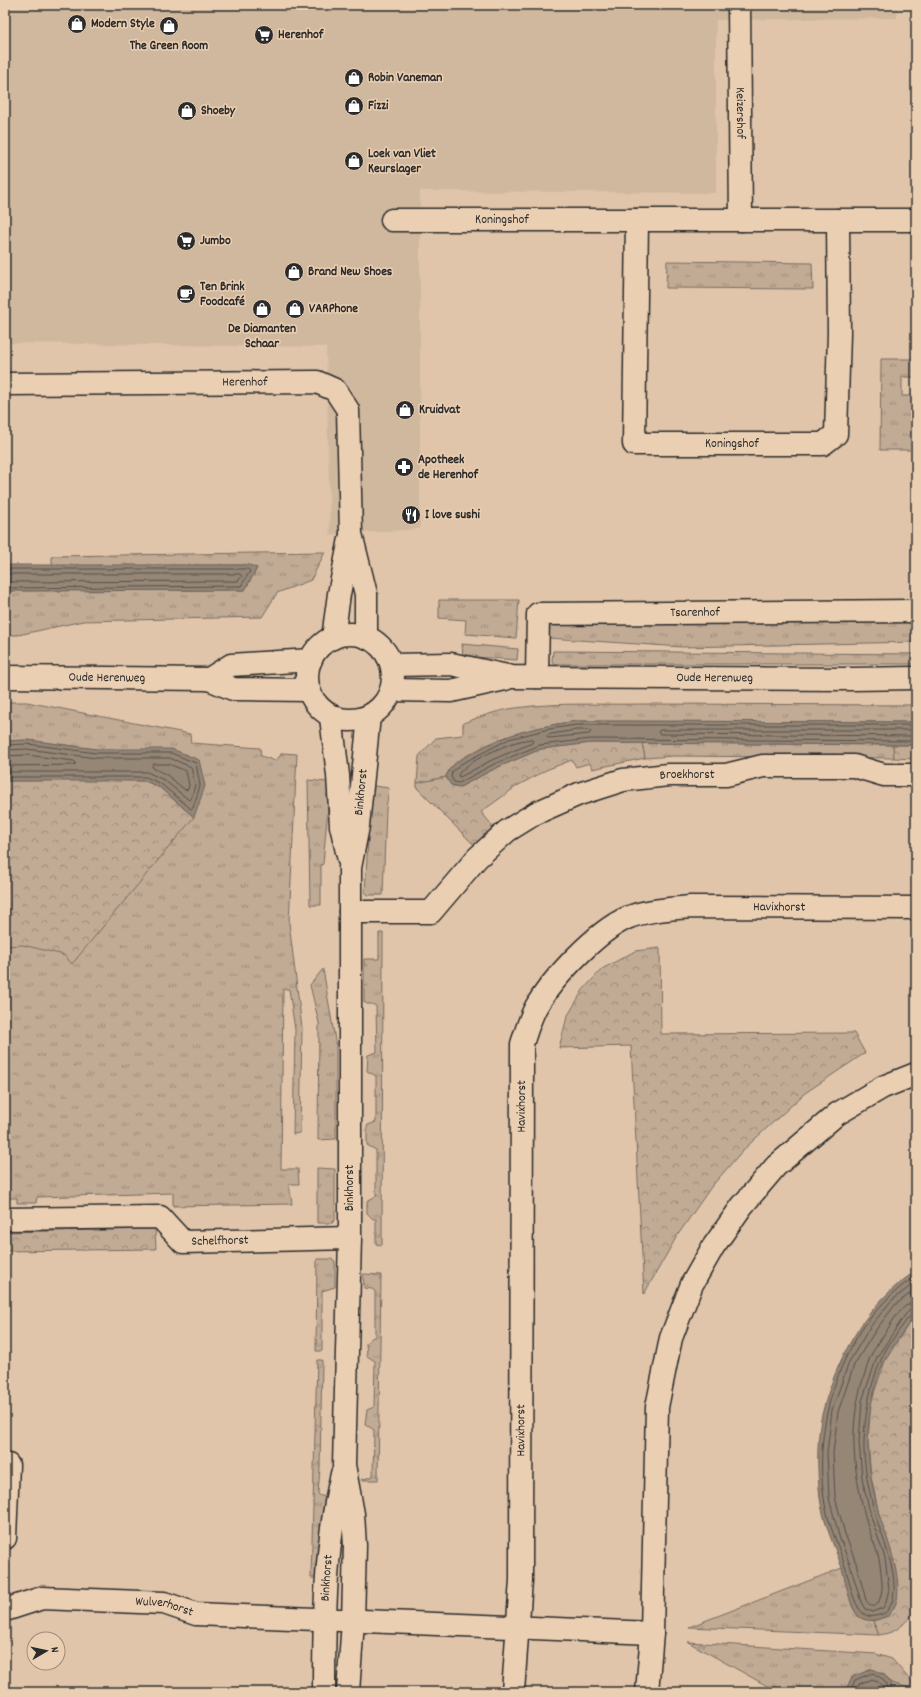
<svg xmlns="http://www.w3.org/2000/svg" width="921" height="1697" font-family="Dekko,sans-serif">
  <defs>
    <pattern id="grass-tufts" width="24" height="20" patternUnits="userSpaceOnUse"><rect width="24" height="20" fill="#c1ab95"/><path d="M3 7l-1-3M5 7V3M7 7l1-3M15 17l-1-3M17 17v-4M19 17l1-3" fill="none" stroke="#9d8b7a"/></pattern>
    <pattern id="forest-crowns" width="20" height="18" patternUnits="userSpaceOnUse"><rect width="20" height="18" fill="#c1ab95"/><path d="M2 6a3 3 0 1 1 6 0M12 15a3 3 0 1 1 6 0" fill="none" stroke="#9d8b7a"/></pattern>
  </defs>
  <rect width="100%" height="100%" fill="#e0c5aa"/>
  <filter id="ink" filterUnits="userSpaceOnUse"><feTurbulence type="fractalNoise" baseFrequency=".025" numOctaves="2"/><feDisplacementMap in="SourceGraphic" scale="8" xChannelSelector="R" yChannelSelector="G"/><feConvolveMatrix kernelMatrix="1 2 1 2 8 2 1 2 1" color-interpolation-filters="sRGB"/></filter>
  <g filter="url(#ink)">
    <path fill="#d0b89f" d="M 5,5 L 898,5 L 897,18 L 716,20 L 716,193 L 420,191 L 420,529 L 330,535 L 326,347 L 5,343 Z"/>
    <g fill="url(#grass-tufts)" stroke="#766b60">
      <path d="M 667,261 L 812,263 L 813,289 L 666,288 Z"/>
      <path d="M 914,339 L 916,339 L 916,377 L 902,377 L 902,396 L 916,396 L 916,469 L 913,469 L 913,450 L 880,450 L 881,359 L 914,359 Z"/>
      <path d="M 325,552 L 311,580 L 277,593 L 262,617 L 83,621 L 18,635 L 5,635 L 5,591 L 245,590 L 257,568 L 249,565 L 52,566 L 52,556 Z"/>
      <path d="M 439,600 L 519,600 L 516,638 L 465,634 L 466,620 L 439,618 Z"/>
      <path d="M 916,619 L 916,642 L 682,647 L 548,638 L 551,622 Z"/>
      <path d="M 462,644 L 518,649 L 517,660 L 463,656 Z"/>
      <path d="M 553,651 L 916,654 L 916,664 L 554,664 L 552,661 Z"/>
      <path d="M 5,702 L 27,702 L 190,734 L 191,743 L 260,748 L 261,756 L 276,761 L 282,753 L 297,754 L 289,923 L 302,1028 L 300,1133 L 293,1134 L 295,1030 L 289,989 L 283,989 L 281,1169 L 298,1169 L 299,1184 L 289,1184 L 292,1204 L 173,1206 L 173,1193 L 37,1197 L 36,1203 L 17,1203 L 17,1198 L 8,1198 L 8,1202 L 5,1202 L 5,757 L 96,749 L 28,740 L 5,741 Z"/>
      <path d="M 644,704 L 916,705 L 916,722 L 576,721 C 537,727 507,733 472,753 C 461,759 450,764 446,777 L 417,783 L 419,756 L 436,738 L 463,735 L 463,723 C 480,717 498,710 516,708 C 558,702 601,705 644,704 Z"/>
      <path d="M 642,743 L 893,745 L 894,758 L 674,756 L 645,758 Z"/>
      <path d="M 308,780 L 327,782 L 329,795 L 323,864 L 321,865 L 321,905 L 310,905 Z"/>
      <path d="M 374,786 L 389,788 L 386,809 L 383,895 L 368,895 L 365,892 L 371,788 Z"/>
      <path d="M 379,933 L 383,933 L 382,1245 L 376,1244 L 376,1219 L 373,1219 L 367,1213 L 367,1201 L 376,1196 L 376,1150 L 367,1145 L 367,1127 L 368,1125 L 376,1122 L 376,1076 L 367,1071 L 368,1055 L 377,1052 L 376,1006 L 372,1004 L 367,1004 L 364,1002 L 364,959 L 379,959 Z"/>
      <path d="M 323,969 L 336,1046 L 336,1139 L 318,1140 L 319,1023 L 310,985 Z"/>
      <path d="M 317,1168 L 335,1169 L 335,1220 L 332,1223 L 317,1223 Z"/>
      <path d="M 317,1259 L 332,1259 L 335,1261 L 335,1287 L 322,1291 L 322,1351 L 316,1351 Z"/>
      <path d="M 363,1274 L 381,1275 L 378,1480 L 361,1480 L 373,1476 L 374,1430 L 365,1424 L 367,1410 L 374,1407 L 375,1361 L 367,1356 L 366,1343 L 373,1337 L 375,1337 L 375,1291 L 372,1289 L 364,1288 Z"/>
      <path d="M 317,1360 L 322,1360 L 320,1468 L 318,1494 L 321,1496 L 328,1497 L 321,1578 L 311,1578 Z"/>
      <path d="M 842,1568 L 852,1606 L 859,1616 L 873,1621 L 879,1635 L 689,1627 Z"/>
      <path d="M 688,1642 L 876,1654 L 892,1659 L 916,1687 L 916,1690 L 891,1683 L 883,1673 L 852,1677 L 845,1692 L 778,1692 Z"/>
    </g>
    <g fill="url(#forest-crowns)" stroke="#766b60">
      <path d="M 591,743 L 642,743 L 645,758 L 592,769 L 590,763 L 576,767 L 572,760 L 546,770 L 517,786 L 481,812 L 492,825 L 491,829 L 474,845 L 417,788 L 417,783 L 446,777 L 451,785 L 460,787 L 496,768 L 541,749 Z"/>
      <path d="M 893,745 L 916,745 L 916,759 L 894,758 Z"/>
      <path d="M 110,780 L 145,781 L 159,787 L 194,817 L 72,964 L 64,955 L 23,945 L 5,946 L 5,781 Z"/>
      <path d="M 660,948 L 661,1034 L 854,1033 L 865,1053 L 805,1093 L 743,1150 L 711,1187 L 677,1236 L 644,1294 L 631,1046 L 559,1048 L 567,1017 L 583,990 L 602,969 L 635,951 Z"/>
      <path d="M 155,1229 L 156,1249 L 5,1251 L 5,1232 Z"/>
      <path d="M 916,1316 L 916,1610 C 903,1625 899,1632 879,1635 L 873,1621 L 889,1616 L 879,1514 L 871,1476 L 868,1441 L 871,1402 L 885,1361 L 911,1320 Z"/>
      <path d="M 891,1683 L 916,1690 L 916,1692 L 892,1692 Z"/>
    </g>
    <g fill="#958676" stroke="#6b6258">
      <path d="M 5,565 L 249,565 L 257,568 L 245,590 L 5,591 Z"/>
      <path d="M 576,721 L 916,722 L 916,745 L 591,743 L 541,749 L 496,768 L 460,787 L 451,785 L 446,777 C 450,764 461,759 472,753 C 507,733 537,727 576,721 Z"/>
      <path d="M 28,740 L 96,749 L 172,749 L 199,760 L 205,786 L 194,817 L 159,787 L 145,781 L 5,781 L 5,741 Z"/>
      <path d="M 916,1271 L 916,1316 L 911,1320 C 903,1333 892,1346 885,1360 C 874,1382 867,1418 868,1442 C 868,1466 873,1491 879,1514 C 886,1537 916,1606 882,1618 C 875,1621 865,1622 858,1616 C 849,1606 846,1580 842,1568 C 834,1545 823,1522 820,1498 C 817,1471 816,1433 824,1407 C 839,1353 868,1302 916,1271 Z"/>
      <path d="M 872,1669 C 884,1673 890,1678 892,1692 L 845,1692 L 852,1677 Z"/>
    </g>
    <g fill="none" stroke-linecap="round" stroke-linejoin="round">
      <g stroke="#554f49" stroke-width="1">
        <path d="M 5,569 L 248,569 L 250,571 L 241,586 L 5,588"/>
        <path d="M 5,574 L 240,574 L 242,576 L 238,581 L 5,582"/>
        <path d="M 916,725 L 576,725 L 549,729 L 509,739 L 461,764 L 452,772 L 451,777 L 454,782 L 459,783 L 494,764 L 540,745 L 591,739 L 916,741"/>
        <path d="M 576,730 L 589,730 L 591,732 L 589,734 L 549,738 L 547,737 L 548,735 Z"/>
        <path d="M 916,730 L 660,730 L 658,732 L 660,734 L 916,736"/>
        <path d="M 531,739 L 533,740 L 532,743 L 492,760 L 460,777 L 458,776 C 460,765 499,748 510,744 C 516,742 524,740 531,739 Z"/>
        <path d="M 5,745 L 28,744 L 96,753 L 171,753 L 196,763 L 200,786 L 193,808 L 191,809 L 161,784 L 146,777 L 5,777"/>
        <path d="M 5,750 L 27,749 L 96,758 L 170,758 L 191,767 L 195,785 L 191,799 L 189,800 L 164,780 L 147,772 L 5,772"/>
        <path d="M 5,756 L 27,755 L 74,761 L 76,763 L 74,765 L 5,766"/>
        <path d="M 154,764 L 169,764 L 186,771 L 189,785 L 188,789 L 185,790 L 167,775 L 153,768 L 152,766 Z"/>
        <path d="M 916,1276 C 845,1321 812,1417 824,1498 C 827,1522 838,1544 845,1566 C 850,1580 854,1621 875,1616 C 880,1615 885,1614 888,1610 C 905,1586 882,1539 875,1514 C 869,1491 863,1464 864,1440 C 865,1413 870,1385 881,1360 C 887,1345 899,1331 908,1318 L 913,1314 L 916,1314"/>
        <path d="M 916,1282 L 891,1301 L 870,1327 L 849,1362 L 832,1410 L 827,1453 L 829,1498 L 839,1536 L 850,1565 L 861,1602 L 865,1609 L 873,1612 L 883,1608 L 886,1602 L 889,1589 L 885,1558 L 871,1517 L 862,1478 L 859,1441 L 862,1401 L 877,1357 L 905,1315 L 910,1310 L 916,1309"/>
        <path d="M 916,1289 L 895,1305 L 875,1331 L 854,1365 L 838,1412 L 833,1453 L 835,1497 L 845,1534 L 856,1563 L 866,1600 C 877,1618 883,1593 882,1583 C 881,1576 881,1567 879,1559 C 876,1545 868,1531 865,1516 C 853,1467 848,1425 864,1376 C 867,1369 868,1360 872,1353 C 876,1346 881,1340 885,1333 C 893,1322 900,1303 916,1303"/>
        <path d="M 850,1692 L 855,1680 L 872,1673 C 882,1677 886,1681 888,1692"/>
        <path d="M 855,1692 L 859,1684 L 872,1679 C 879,1681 882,1685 883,1692"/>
      </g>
      <defs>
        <g id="minor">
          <path id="s1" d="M 739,5 L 741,220"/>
          <path id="s2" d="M 392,220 L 916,220"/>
          <path id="s3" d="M 637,220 L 634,444 L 823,444 L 836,434 L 839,333 L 838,220"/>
          <path id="s4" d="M 5,384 L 317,382 L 335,390 L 348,410 L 351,534 L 366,594 L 366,637"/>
          <circle cx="350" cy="677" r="43"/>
          <path d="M 333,638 L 339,594 L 350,539"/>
          <path id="s5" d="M 392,665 L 451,664 L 512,677 L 852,679 L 916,678"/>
          <path id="s6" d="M 5,677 L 209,679 L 233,689 L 309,690"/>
          <path id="s7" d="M 537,677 L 538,614 L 916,611"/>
          <path d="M 209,679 L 231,665 L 311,660"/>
          <path d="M 392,690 L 451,691 L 505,679"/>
          <path d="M 331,717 L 338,775 L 341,826 L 349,860"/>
          <path id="s8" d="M 350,912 L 431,912 L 477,858 L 507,831 L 536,813 L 579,794 L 623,780 L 668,775 L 726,775 L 763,766 L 854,766 L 884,775 L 916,775"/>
          <path id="s9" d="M 5,1219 L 160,1217 L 183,1242 L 350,1238"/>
          <path d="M 5,1538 L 8,1465"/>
          <path id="s10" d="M 5,1610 L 42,1598 L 164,1603 L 196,1614 L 652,1633"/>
          <path id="s11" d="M 324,1692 C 324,1620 325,1544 342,1474"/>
          <path id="s12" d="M 348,1692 L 353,1621 L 355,1546 L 353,1514 L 344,1465 L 350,1238 L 350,868 L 358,826 L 369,716"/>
          <path id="s13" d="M 513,1692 L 521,1580 L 522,1044 C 526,1032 530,1018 536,1007 C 552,979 597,931 627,918 C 645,910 670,909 690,907 L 916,908"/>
          <path d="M 647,1692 L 652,1633 L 657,1407 L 671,1338 L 692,1284 L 713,1247 L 742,1206 L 776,1166 L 837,1114 L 883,1087 L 916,1074"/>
        </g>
      </defs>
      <use href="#minor" stroke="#2b2b2b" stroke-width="25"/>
      <use href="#minor" stroke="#ebcfb2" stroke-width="22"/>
    </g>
  </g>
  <defs>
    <symbol id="shop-disc" viewBox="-11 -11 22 22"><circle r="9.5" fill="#2b2b2b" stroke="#ebcfb2"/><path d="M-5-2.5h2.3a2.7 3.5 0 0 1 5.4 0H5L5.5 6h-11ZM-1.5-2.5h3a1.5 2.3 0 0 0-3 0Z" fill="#fff"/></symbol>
    <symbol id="supermarket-disc" viewBox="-11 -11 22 22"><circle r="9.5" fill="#2b2b2b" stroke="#ebcfb2"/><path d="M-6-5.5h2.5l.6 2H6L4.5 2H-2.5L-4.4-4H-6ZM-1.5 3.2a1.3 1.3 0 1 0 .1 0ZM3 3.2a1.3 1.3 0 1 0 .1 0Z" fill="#fff"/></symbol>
    <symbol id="cafe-disc" viewBox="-11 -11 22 22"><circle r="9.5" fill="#2b2b2b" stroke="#ebcfb2"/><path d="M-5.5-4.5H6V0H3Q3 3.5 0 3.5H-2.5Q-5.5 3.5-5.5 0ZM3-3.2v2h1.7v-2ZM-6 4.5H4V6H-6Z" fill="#fff"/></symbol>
    <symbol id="pharmacy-disc" viewBox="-11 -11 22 22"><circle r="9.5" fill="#2b2b2b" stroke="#ebcfb2"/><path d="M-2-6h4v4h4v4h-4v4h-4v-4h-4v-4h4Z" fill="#fff"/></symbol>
    <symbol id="restaurant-disc" viewBox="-11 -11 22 22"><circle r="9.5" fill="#2b2b2b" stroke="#ebcfb2"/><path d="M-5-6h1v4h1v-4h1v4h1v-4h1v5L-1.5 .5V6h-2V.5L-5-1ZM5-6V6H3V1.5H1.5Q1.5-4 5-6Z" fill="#fff"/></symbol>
  </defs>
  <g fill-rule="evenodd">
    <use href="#shop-disc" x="66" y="13" width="22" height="22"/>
    <use href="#shop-disc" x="158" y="15" width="22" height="22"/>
    <use href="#supermarket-disc" x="253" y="24" width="22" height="22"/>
    <use href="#shop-disc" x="343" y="67" width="22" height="22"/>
    <use href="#shop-disc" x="343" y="95" width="22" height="22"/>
    <use href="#shop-disc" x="176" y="100" width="22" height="22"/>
    <use href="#shop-disc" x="343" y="150" width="22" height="22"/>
    <use href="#supermarket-disc" x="175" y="230" width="22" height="22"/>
    <use href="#shop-disc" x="283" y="261" width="22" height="22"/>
    <use href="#cafe-disc" x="175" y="283" width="22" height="22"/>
    <use href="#shop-disc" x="251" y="298" width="22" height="22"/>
    <use href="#shop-disc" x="284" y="298" width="22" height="22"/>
    <use href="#shop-disc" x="394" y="399" width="22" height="22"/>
    <use href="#pharmacy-disc" x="393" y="456" width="22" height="22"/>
    <use href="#restaurant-disc" x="400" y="504" width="22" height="22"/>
  </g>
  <g text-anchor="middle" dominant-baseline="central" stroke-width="3" stroke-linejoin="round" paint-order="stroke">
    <g font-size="13" font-weight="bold" fill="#2b2b2b" stroke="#ebcfb2" text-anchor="start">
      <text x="91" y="24">Modern Style</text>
      <text x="278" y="35">Herenhof</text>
      <text x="169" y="46" text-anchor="middle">The Green Room</text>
      <text x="368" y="78">Robin Vaneman</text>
      <text x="368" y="106">Fizzi</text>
      <text x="201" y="111">Shoeby</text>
      <text x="368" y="154">Loek van Vliet<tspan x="368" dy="15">Keurslager</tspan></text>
      <text x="200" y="241">Jumbo</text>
      <text x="308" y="272">Brand New Shoes</text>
      <text x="200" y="287">Ten Brink<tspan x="200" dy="15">Foodcafé</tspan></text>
      <text x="309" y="309">VARPhone</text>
      <text x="262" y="329" text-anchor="middle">De Diamanten<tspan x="262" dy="15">Schaar</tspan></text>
      <text x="419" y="410">Kruidvat</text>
      <text x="418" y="460">Apotheek<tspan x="418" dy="15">de Herenhof</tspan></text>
      <text x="425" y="515">I love sushi</text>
    </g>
    <g font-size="13" fill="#2b2b2b" stroke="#ebcfb2">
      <text stroke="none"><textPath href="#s1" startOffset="108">Keizershof</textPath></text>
      <text stroke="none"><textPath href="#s2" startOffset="110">Koningshof</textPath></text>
      <text stroke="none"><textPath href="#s4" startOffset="240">Herenhof</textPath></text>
      <text stroke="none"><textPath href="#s3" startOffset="322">Koningshof</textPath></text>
      <text stroke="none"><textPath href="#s7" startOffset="220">Tsarenhof</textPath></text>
      <text stroke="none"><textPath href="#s6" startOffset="102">Oude Herenweg</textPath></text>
      <text stroke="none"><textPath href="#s5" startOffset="324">Oude Herenweg</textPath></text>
      <text stroke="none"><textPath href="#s8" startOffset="384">Broekhorst</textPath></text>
      <text stroke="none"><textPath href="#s12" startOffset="902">Binkhorst</textPath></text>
      <text stroke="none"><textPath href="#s13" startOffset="970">Havixhorst</textPath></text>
      <text stroke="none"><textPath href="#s13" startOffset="586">Havixhorst</textPath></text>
      <text transform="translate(350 1188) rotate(-90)">Binkhorst</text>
      <text stroke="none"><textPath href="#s9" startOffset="226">Schelfhorst</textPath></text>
      <text stroke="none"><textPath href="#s13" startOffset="262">Havixhorst</textPath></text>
      <text stroke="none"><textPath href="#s11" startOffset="114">Binkhorst</textPath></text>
      <text stroke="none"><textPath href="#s10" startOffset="162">Wulverhorst</textPath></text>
    </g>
  </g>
  <rect width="921" height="1697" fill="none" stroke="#ebcfb2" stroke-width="20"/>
  <rect x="10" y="10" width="901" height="1677" fill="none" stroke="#2b2b2b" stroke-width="1.5" filter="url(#ink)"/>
  <g transform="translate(46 1651) rotate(81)"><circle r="19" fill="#ebcfb2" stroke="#9e8d7c"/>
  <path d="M0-3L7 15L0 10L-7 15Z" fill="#2b2b2b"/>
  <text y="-6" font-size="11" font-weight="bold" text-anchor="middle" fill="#2b2b2b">N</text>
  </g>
</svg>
